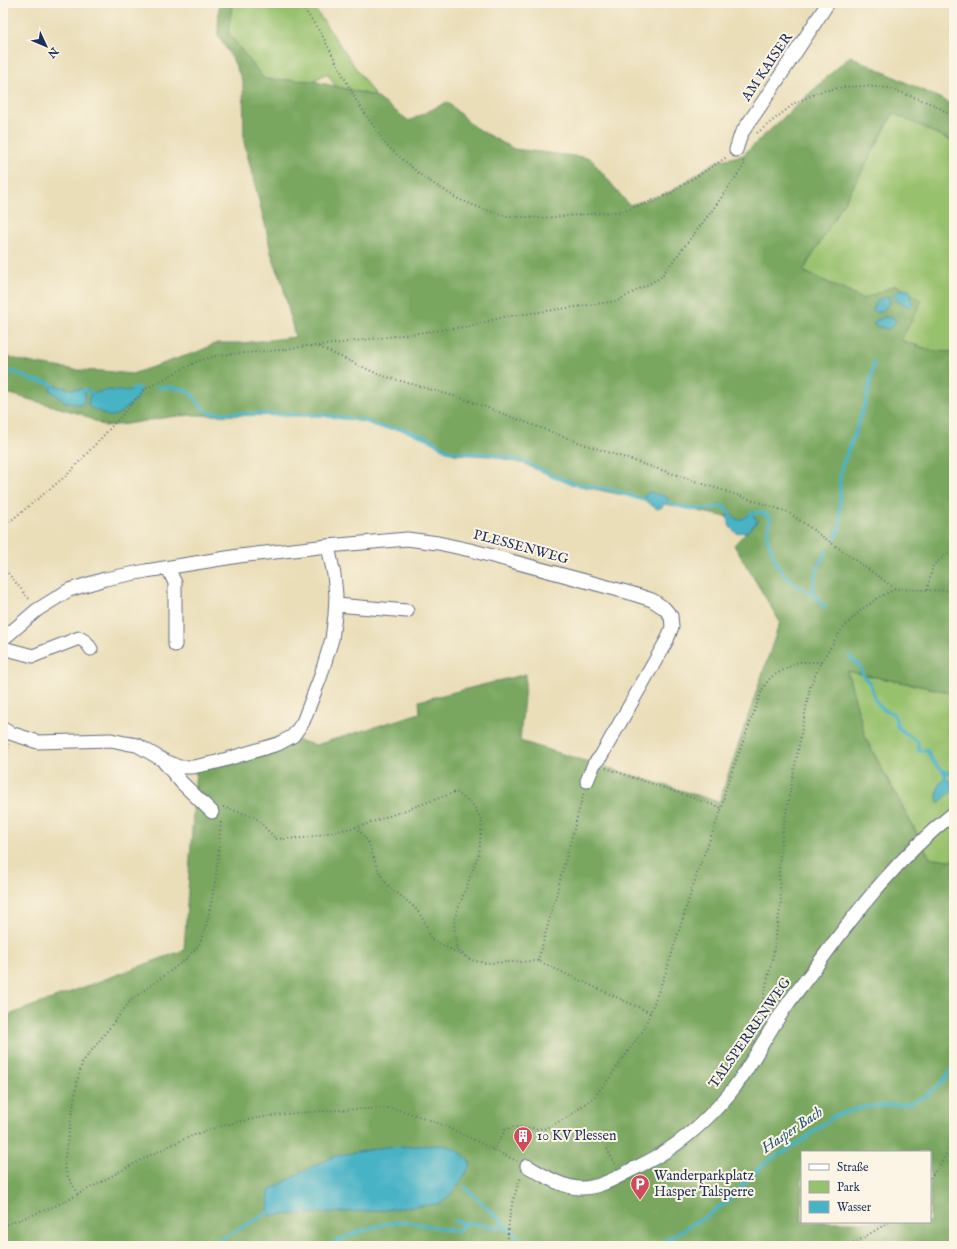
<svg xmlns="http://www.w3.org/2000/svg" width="957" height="1249" font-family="'IM FELL English',serif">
  <rect width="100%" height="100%" fill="#fcf5e5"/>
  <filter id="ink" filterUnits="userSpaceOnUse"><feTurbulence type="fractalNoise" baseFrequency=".025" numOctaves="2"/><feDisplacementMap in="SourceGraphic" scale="8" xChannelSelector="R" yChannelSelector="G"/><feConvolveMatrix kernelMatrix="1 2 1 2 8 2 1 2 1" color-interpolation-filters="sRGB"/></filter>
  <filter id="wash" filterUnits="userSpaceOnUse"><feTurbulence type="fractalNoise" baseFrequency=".012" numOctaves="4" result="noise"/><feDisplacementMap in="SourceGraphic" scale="16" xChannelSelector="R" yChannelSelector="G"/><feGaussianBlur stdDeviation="0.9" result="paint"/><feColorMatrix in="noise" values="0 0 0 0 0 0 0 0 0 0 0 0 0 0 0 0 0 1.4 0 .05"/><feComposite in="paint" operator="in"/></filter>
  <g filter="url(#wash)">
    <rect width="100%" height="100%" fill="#eadeb9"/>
    <g fill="#98c16d" stroke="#5a7866">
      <path d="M 232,3 L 311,3 L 375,96 L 335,86 L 327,73 L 313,81 L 264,79 L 228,33 Z"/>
      <path d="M 894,113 L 954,142 L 954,352 L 933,351 L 901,340 L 863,299 L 803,271 L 856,182 Z"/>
      <path d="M 847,671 L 949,692 L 954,723 L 954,867 L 919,862 L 928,854 L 866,739 Z"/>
    </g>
    <path fill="#7aa760" stroke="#4a6b5f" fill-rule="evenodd" d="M 219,3 L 232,3 L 228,33 L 264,79 L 313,81 L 375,96 L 409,121 L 447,102 L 474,127 L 514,149 L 590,158 L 629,205 L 641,202 L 670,192 L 717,161 L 743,155 L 850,56 L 954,105 L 954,116 L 951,121 L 954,123 L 954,142 L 893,113 L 856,182 L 803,271 L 863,299 L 896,285 L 922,301 L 901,340 L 933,351 L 954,352 L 954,723 L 949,692 L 847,671 L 866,739 L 929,857 L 954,861 L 954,1246 L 3,1246 L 3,1017 L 184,950 L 196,769 L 296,740 L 316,745 L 420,713 L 419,701 L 526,674 L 520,741 L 719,802 L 780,622 L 734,545 L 755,523 L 571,484 L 524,464 L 491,456 L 454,454 L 445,450 L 427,438 L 401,430 L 378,427 L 366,422 L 323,416 L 191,415 L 169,417 L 127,424 L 104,426 L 81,414 L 3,392 L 3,356 L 37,364 L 77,370 L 103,371 L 132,374 L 197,352 L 217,343 L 243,343 L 295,337 L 282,282 L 271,253 L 266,228 L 244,142 L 243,82 L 233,60 L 218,35 ZM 802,1152 L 930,1152 L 930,1222 L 802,1222 Z"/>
    <g fill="#48b3c6" stroke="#327192">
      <path d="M 907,289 L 910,291 L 912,293 L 910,298 L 913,304 L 910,307 L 899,302 L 893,296 L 899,290 Z"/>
      <path d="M 887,297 L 889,297 L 890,302 L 882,312 L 875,312 L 873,310 C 873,303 881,298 887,297 Z"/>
      <path d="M 885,317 L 892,317 L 895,319 L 895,324 L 888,329 L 875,326 L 874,324 L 875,321 Z"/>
      <path d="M 53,385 L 71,389 L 82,389 C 87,394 86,400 81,405 L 65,402 L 50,390 L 50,388 Z"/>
      <path d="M 110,390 C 119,393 134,388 141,392 C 137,399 122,414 113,416 C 108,417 102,413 98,411 C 93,409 90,409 88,404 L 89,398 L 92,393 Z"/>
      <path d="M 648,492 L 667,497 L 668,501 L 661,508 L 657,509 L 644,500 Z"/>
      <path d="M 730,513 C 737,523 743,520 751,513 L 758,521 L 746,532 L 736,533 L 730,527 L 727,515 Z"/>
      <path d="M 946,779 L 951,781 L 954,790 L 938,803 C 936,794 937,788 942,780 Z"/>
      <path d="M 443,1145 C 457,1148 463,1153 471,1164 C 465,1177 451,1198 438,1204 L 374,1211 L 269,1215 L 268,1213 L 269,1191 L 302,1172 L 335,1156 L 386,1147 Z"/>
    </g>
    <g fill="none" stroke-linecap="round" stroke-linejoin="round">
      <g stroke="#48b3c6" stroke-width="3.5">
        <path d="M 3,370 L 17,373 L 31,380 L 50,383 L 53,385"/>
        <path d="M 157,387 C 168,388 186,386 193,396 C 199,404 201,409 211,413 L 323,415 L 366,421 L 379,427 L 402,429 L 428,438 L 445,449 L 454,452 L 491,454 L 512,459 L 526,463 L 548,473 L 552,476 L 572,483 L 613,490 L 644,500"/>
        <path d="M 84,390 L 92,393"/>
        <path d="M 137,390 L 133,389 L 140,388"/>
        <path d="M 667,502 C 681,508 693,510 708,509 C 714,509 719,506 724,507 L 730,513"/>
        <path d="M 751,513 L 763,513 L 768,516 L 770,519 L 767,537 L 777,565 L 782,572 L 794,584 L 813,594 L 825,607"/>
        <path d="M 836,538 L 840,527 L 840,478 L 842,466 L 854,436 L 867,398 L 874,362"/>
        <path d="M 813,594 L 814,578 L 819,565 L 827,551"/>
        <path d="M 850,657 L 859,665 L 864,677 L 870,683 L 875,699 L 878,704 L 883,709 L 892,713 L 895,717 L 898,728 L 918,742 L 919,751 L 927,750 C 934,766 939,769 954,776"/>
        <path d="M 943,770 L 946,779"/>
        <path d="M 465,1187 L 528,1246"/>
        <path d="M 454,1221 L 502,1228 L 509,1227"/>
        <path d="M 208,1246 L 268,1213"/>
        <path d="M 328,1246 C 345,1236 382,1222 402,1222 C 421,1222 439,1230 457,1231 L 466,1223"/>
        <path d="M 656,1246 L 707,1216 L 728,1201 L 762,1165 L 802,1141 L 834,1116 L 862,1107 L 908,1104 L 926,1096 L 944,1080 L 954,1066"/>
      </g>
    </g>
  </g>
  <g filter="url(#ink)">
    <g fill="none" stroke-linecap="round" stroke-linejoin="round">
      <defs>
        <g id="minor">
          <path d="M 736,150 L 741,134 L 765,99 L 828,3"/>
          <path d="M 168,568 L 175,583 L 175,645"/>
          <path d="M 336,605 L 407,611"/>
          <path d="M 3,639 L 37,610 L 69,590 L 105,579 L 146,571 L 239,556 L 328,546 L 407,539 L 438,543 L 470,550 L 630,593 L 652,600 L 664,608 L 671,616 L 672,627 L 667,640 L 601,756 L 594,764 L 587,781"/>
          <path d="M 3,648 L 33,656 L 79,638 L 86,642 L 91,649"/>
          <path d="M 3,729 L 10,733 L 38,742 L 111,740 L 125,743 L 137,745 L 163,760 L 179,767 L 193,767 L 217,762 L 278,744 L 293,736 L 303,722 L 320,678 L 332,639 L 335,615 L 336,595 L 334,575 L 328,546"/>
          <path d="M 164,762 L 182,783 L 212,812"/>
          <path d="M 527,1166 C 543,1175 561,1187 580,1188 C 597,1189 616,1178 631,1170 C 640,1166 649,1161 658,1156 C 685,1140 710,1117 730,1093 C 750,1068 763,1040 781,1014 C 791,998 804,983 815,968 C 856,912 899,856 954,813"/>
        </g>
      </defs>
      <use href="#minor" stroke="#636c7e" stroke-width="15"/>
      <g stroke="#636c7e" stroke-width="2" stroke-dasharray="1 3" stroke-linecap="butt">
        <path d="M 300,3 L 322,35 L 356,100 L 386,145 L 423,177 L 458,199 L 483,209 L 507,216 L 541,218 L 625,211 L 669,194 L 727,157"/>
        <path d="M 757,133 L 795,103 L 822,91 L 844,87 L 865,86 L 889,88 L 935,105 L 954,117"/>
        <path d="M 319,347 L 380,375 L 464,399 L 586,445 L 788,512 L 896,589"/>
        <path d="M 3,527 L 67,475 L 104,435 L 145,389 L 196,362 L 218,355 L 282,350 L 305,346 L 318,346 L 471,326 L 504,317 L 617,301 L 660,278 L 714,208 L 745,164 L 742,160"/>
        <path d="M 3,567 L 30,600"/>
        <path d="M 927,590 L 933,565 L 954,549"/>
        <path d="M 606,768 L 722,808"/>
        <path d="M 3,780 L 9,744"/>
        <path d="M 223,807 L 255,817 L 276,839 L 304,838 L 361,826 L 456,792 L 472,804 L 482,820 L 479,853 L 454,920 L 456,949 L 471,960 L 485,963 L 538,961 L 651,1013"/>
        <path d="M 355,827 C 373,841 371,857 381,875 C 389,890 401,895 414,907 C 422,915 428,928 430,939 L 466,957"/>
        <path d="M 538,961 L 584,792"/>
        <path d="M 753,1033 L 761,1007 L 773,956 L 781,902 L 779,871 L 782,834 L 810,687 L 821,662 L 842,629 L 861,610 L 879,597 L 896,589 L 954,591"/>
        <path d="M 607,1149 L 616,1166"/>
        <path d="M 493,1151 L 505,1130 L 512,1127 L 544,1129 L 568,1117 L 594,1097 L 605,1084 L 644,1029 L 667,969 L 698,870 L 722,808 L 725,791 L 735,763 L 763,688 L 771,677 L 798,662 L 821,662"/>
        <path d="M 930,1178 L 939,1166 L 954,1140"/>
        <path d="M 78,1194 L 67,1175 L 64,1163 L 77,1082 L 82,1063 L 131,1000 L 184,961 L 199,945 L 207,923 L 216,877 L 221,823 L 220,821"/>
        <path d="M 3,1226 C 21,1219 39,1213 57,1205 C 104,1182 148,1153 197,1134 C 259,1111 324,1111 388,1108 C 434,1116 475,1142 517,1161"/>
        <path d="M 508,1246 C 507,1222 512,1199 521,1177"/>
        <path d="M 850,1246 L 889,1222"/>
      </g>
      <use href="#minor" stroke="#fff" stroke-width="13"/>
    </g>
  </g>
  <defs>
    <symbol id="building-pin" viewBox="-11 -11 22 30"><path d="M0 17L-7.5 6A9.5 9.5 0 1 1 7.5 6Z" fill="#d1495b" stroke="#fcf5e5"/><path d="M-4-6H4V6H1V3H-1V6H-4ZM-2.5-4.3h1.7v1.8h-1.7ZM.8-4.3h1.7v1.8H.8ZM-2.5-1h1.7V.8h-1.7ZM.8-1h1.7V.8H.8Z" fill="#fff"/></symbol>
    <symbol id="parking-pin" viewBox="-11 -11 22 30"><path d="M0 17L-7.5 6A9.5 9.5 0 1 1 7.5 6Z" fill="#d1495b" stroke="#fcf5e5"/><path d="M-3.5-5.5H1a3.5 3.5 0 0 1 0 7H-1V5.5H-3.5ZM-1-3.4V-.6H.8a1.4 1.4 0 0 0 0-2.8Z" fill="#fff"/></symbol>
  </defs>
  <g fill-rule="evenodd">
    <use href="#building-pin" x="512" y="1125" width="22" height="30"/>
    <use href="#parking-pin" x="629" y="1173" width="22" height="30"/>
  </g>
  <g text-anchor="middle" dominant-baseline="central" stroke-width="4" stroke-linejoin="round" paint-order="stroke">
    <g font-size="14" fill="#1b2f5e" stroke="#fcf5e5">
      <text transform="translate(767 67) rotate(-56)">AM KAISER</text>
      <text transform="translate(521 547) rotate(15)">PLESSENWEG</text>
      <text transform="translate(750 1033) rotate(-55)">TALSPERRENWEG</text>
    </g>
    <g font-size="14" fill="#1b2f5e" stroke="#fcf5e5" text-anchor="start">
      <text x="537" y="1136">10 KV Plessen</text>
      <text x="654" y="1176">Wanderparkplatz<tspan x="654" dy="16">Hasper Talsperre</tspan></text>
    </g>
    <g font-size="15" font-style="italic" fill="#28577d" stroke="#fcf5e5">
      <text transform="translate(792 1130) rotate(-34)">Hasper Bach</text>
    </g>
  </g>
  <rect width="957" height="1249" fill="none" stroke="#fcf5e5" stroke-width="16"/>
  <rect x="801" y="1151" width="130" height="72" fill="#fcf5e5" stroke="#a2a6af"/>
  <rect x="809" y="1164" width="20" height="6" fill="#ffffff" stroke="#a2a6af"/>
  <text x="837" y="1171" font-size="12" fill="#1b2f5e">Straße</text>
  <rect x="809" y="1181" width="20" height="12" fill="#98c16d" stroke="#a2a6af"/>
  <text x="837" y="1191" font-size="12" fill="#1b2f5e">Park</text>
  <rect x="809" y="1201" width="20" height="12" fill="#48b3c6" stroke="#a2a6af"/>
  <text x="837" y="1211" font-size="12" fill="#1b2f5e">Wasser</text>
  <g transform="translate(46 46) rotate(134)" stroke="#fcf5e5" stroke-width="3" paint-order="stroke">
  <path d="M0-3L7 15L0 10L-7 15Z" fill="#1b2f5e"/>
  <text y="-6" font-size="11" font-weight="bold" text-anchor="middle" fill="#1b2f5e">N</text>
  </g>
</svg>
